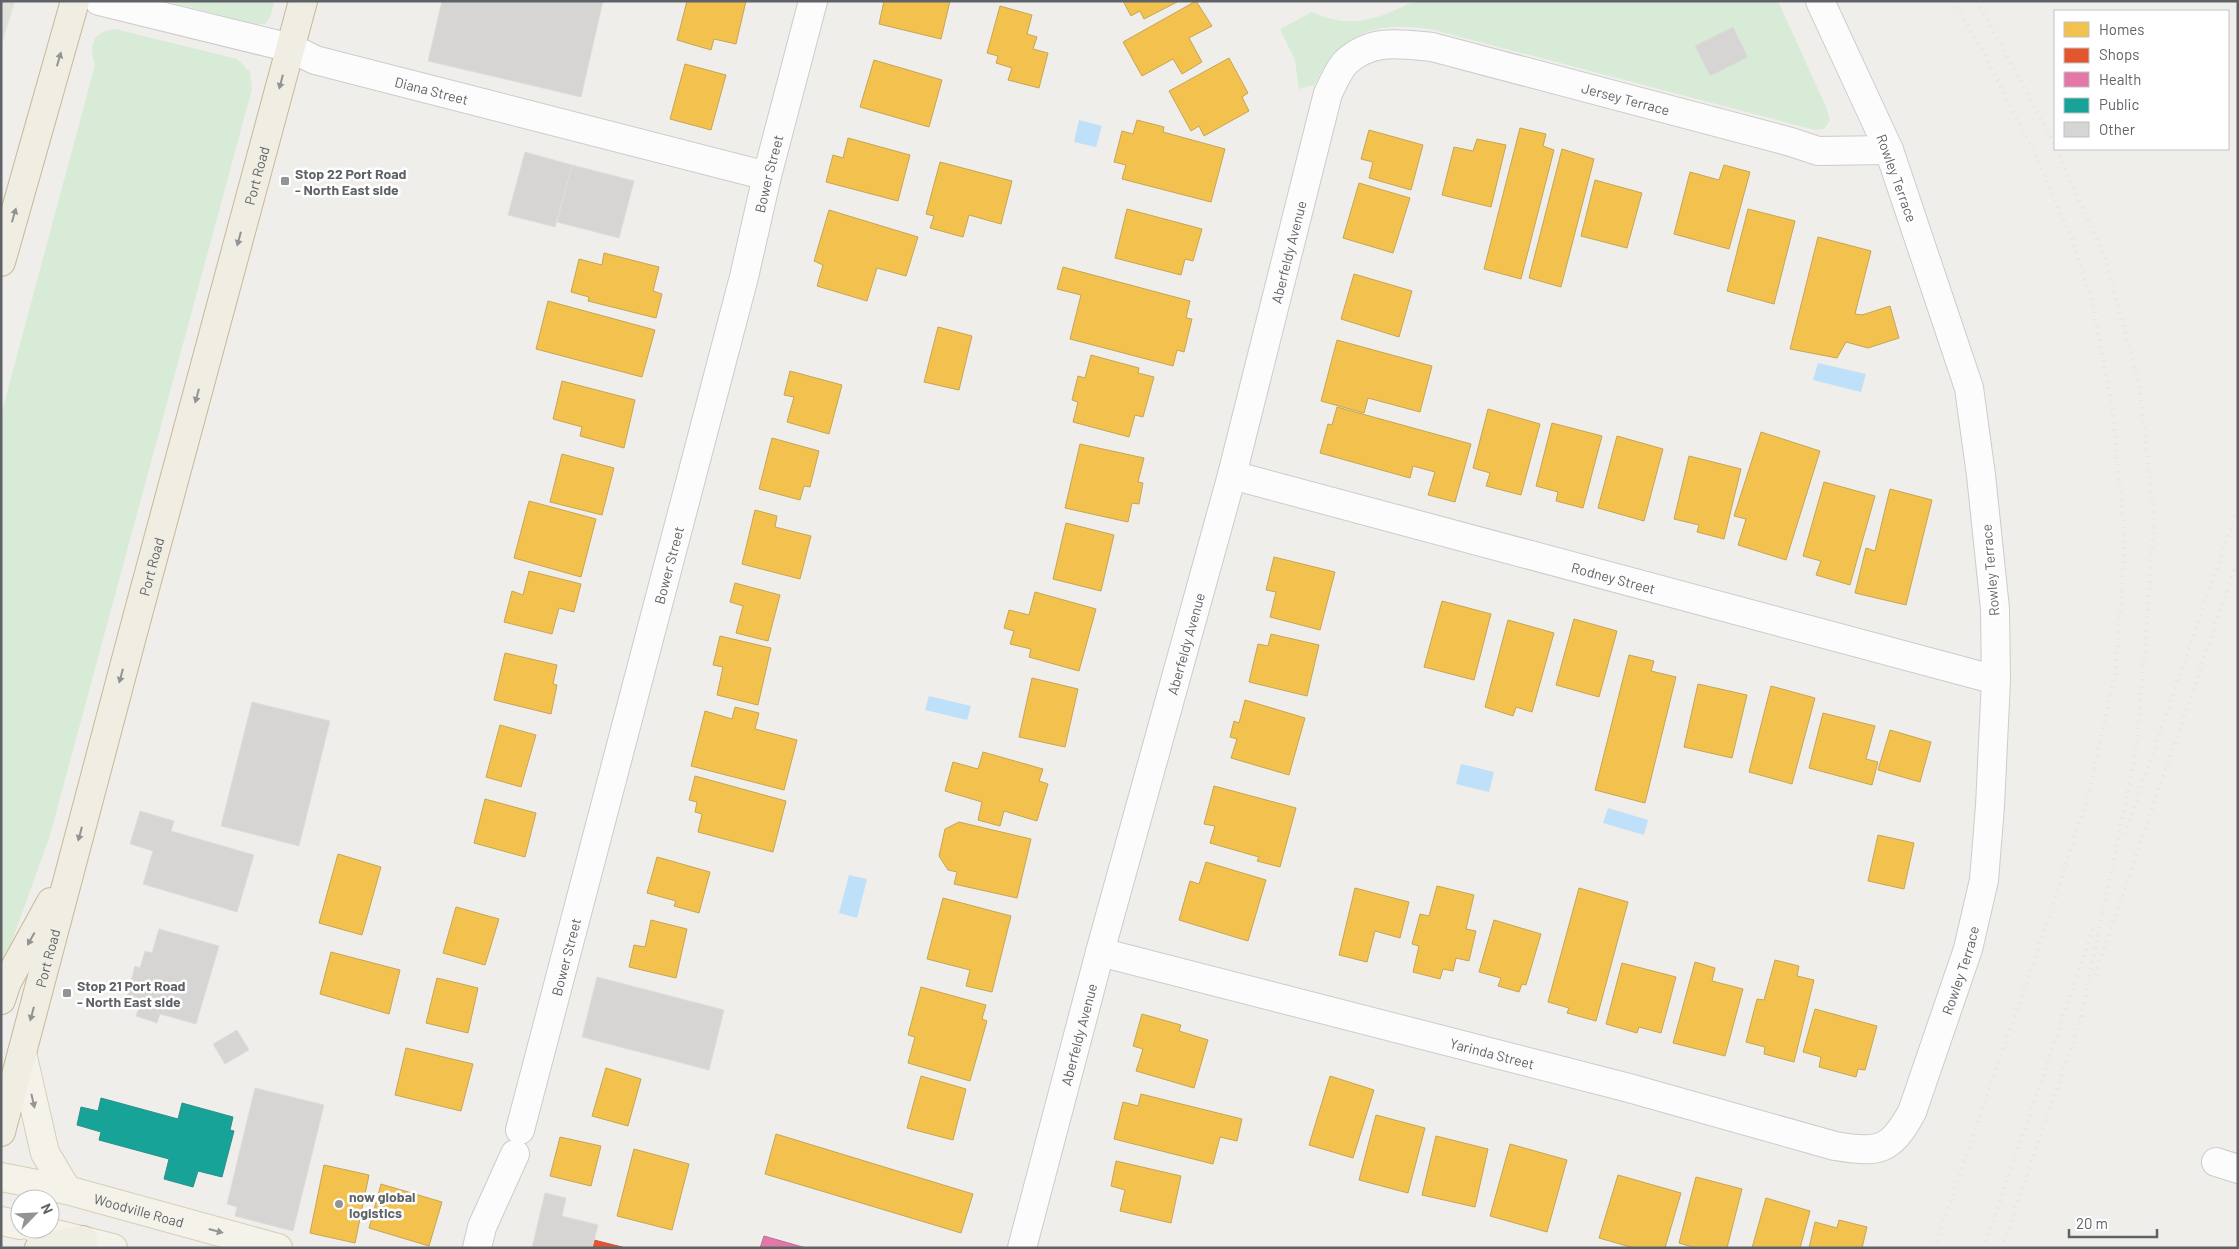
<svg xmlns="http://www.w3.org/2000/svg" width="2239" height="1249" font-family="Barlow,sans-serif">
  <rect width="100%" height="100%" fill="#efeeea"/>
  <path fill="#e2e0da" d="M 1,1 L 15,1 L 1,47 Z"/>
  <g fill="#d8ebd6">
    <path d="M 166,1 L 274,1 L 271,15 L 265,24 L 255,24 Z"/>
    <path d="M 1414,1 L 1778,1 L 1826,107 L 1830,120 L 1824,129 L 1815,130 L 1434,30 C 1375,20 1343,32 1314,85 L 1299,89 L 1295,60 L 1280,29 L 1312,12 C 1351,30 1379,19 1414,1 Z"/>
    <path d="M 115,29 L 237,59 L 250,72 L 252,89 L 50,835 L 1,972 L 1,415 L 95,65 C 89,45 92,32 115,29 Z"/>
  </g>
  <g fill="#bfe0f9">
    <path d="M 1079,120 L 1102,126 L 1096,147 L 1074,142 Z"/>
    <path d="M 1818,363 L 1866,374 L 1861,392 L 1813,380 Z"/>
    <path d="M 929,696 L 971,706 L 967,720 L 925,710 Z"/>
    <path d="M 1461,764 L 1494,772 L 1489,792 L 1456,784 Z"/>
    <path d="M 1608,808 L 1648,820 L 1644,835 L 1603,823 Z"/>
    <path d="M 849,875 L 867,879 L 857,918 L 839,913 Z"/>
  </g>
  <g fill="#f2c14e" stroke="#c6a556">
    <path d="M 687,1 L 746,1 L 736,44 L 714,39 L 711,50 L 677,40 Z"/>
    <path d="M 884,1 L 950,1 L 941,39 L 879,24 Z"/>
    <path d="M 1123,1 L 1179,1 L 1144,19 L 1140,11 L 1131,16 Z"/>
    <path d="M 1196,1 L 1212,26 L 1189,38 L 1202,62 L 1182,74 L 1173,59 L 1142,76 L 1123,42 Z"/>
    <path d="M 1000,6 L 1032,15 L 1027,34 L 1037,37 L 1033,49 L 1048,53 L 1039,88 L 1008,80 L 1012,68 L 996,63 L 998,56 L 987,53 Z"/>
    <path d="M 1229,58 L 1248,93 L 1242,97 L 1249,111 L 1204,136 L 1199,126 L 1191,131 L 1169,91 Z"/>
    <path d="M 874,60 L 942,80 L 929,127 L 860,107 Z"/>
    <path d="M 685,64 L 726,75 L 711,130 L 670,119 Z"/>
    <path d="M 1137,120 L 1164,127 L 1163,132 L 1225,149 L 1211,202 L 1122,179 L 1126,165 L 1114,162 L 1122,131 L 1133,134 Z"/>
    <path d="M 1520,128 L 1546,134 L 1543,146 L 1554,150 L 1521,279 L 1484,269 Z"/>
    <path d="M 1369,130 L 1423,145 L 1411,190 L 1369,178 L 1373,162 L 1361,159 Z"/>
    <path d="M 848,138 L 910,155 L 898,201 L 826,182 L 833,155 L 843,158 Z"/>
    <path d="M 1477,139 L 1506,145 L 1491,207 L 1442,195 L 1454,147 L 1473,151 Z"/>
    <path d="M 1562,149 L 1594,159 L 1561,287 L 1529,278 Z"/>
    <path d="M 940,162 L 1012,181 L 1001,224 L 969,215 L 963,237 L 930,228 L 934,216 L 926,214 Z"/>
    <path d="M 1724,165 L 1750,172 L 1729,249 L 1674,234 L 1690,172 L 1719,180 Z"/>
    <path d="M 1595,180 L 1642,193 L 1627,248 L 1581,236 Z"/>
    <path d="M 1359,183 L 1410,198 L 1393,253 L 1343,238 Z"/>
    <path d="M 1127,209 L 1202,229 L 1193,261 L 1185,259 L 1181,275 L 1115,258 Z"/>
    <path d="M 1748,209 L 1795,221 L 1774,304 L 1727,291 Z"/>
    <path d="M 829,210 L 918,237 L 906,276 L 877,268 L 867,301 L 817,286 L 823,265 L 814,261 Z"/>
    <path d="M 1818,237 L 1871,251 L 1855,314 L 1862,315 L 1890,306 L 1899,338 L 1868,348 L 1846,342 L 1837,358 L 1790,349 Z"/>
    <path d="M 604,253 L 659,267 L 653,291 L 662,294 L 656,318 L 588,301 L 589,297 L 571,292 L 579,259 L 602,265 Z"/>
    <path d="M 1063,267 L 1190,301 L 1186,318 L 1192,319 L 1184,352 L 1177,350 L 1173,366 L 1070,339 L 1081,295 L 1057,289 Z"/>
    <path d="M 1354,274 L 1412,291 L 1399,337 L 1341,319 Z"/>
    <path d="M 548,301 L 655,330 L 642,377 L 536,349 Z"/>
    <path d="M 938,327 L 972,336 L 959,390 L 924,382 Z"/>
    <path d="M 1337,340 L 1432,366 L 1420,412 L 1368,398 L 1364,413 L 1321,401 Z"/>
    <path d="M 1091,355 L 1139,368 L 1138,373 L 1154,377 L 1143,417 L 1135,415 L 1129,437 L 1073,422 L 1078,402 L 1072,400 L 1078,376 L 1085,378 Z"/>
    <path d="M 790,371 L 842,385 L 829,434 L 787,422 L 794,397 L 784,395 Z"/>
    <path d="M 562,381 L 635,400 L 624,448 L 580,436 L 582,427 L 553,419 Z"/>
    <path d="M 1337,407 L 1471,444 L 1455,502 L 1428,495 L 1435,472 L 1413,466 L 1410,478 L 1320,453 L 1328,424 L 1332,425 Z"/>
    <path d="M 1488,409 L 1540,424 L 1521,495 L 1486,486 L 1490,473 L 1473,468 Z"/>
    <path d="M 1552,423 L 1602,436 L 1583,508 L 1556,501 L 1558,492 L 1536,486 Z"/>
    <path d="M 1761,432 L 1820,451 L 1786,560 L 1738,545 L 1746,519 L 1734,516 Z"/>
    <path d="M 1617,436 L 1663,449 L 1644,521 L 1598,508 Z"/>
    <path d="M 772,438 L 819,451 L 810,487 L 804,486 L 800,500 L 759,489 Z"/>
    <path d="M 1080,444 L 1144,458 L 1138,482 L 1143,483 L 1139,504 L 1132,503 L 1128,522 L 1065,508 Z"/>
    <path d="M 562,454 L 614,468 L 602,515 L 550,502 Z"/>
    <path d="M 1689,456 L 1741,469 L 1724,539 L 1697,532 L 1699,525 L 1674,519 Z"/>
    <path d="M 1824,482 L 1875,496 L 1850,585 L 1816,575 L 1821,561 L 1803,556 Z"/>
    <path d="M 1890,489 L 1932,500 L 1906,605 L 1855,593 L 1866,548 L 1875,551 Z"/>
    <path d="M 529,501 L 596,519 L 581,577 L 514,558 Z"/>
    <path d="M 755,510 L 777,516 L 775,527 L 811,536 L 800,579 L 742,564 Z"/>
    <path d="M 1066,523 L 1114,535 L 1101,591 L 1053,579 Z"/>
    <path d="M 1274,557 L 1335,572 L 1320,630 L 1270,617 L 1276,592 L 1266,590 Z"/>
    <path d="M 529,571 L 581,584 L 574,612 L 559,608 L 552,634 L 504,622 L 512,591 L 523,595 Z"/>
    <path d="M 735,583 L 780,595 L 768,641 L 736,633 L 743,606 L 730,602 Z"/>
    <path d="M 1035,592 L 1096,609 L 1079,671 L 1029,657 L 1031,649 L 1010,644 L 1014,631 L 1004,628 L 1009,610 L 1029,615 Z"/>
    <path d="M 1442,601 L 1491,614 L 1474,680 L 1424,667 Z"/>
    <path d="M 1574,619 L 1617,631 L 1599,697 L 1556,685 Z"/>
    <path d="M 1508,620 L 1554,633 L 1532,712 L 1516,707 L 1513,716 L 1485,707 Z"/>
    <path d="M 1271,634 L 1319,645 L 1307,696 L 1249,682 L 1258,644 L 1268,646 Z"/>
    <path d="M 720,636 L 771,648 L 758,705 L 717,695 L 723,667 L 713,665 Z"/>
    <path d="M 505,653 L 557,665 L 553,684 L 557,685 L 551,714 L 494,700 Z"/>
    <path d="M 1629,655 L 1654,661 L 1651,671 L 1676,677 L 1645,803 L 1595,790 Z"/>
    <path d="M 1032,678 L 1078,689 L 1065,747 L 1019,737 Z"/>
    <path d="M 1698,684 L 1747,695 L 1732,758 L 1684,747 Z"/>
    <path d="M 1771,686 L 1815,698 L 1792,784 L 1749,772 Z"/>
    <path d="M 1245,700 L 1305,718 L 1289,775 L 1231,758 L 1237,739 L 1230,737 L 1234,721 L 1239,723 Z"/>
    <path d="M 735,707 L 759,713 L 755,729 L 797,740 L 784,790 L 691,766 L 705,711 L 732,719 Z"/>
    <path d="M 1823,713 L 1875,726 L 1866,759 L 1878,762 L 1872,785 L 1809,768 Z"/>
    <path d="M 500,725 L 536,735 L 521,787 L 486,777 Z"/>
    <path d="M 1890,730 L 1931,742 L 1920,782 L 1878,770 Z"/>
    <path d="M 983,752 L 1043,769 L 1039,781 L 1048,784 L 1037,821 L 1004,811 L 1000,826 L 978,820 L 982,802 L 945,791 L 953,762 L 978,769 Z"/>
    <path d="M 695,776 L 786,801 L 773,852 L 698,832 L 702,814 L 695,812 L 697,802 L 689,800 Z"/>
    <path d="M 1214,786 L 1296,808 L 1280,867 L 1257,861 L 1259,857 L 1210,843 L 1215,826 L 1204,824 Z"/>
    <path d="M 485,799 L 536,813 L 525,857 L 474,843 Z"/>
    <path d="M 959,822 L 1031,839 L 1017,898 L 954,884 L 957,872 L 948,870 L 939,856 L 945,829 Z"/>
    <path d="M 1878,835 L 1914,843 L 1904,889 L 1868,881 Z"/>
    <path d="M 338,854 L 381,867 L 362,935 L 319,923 Z"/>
    <path d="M 657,857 L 710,872 L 699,913 L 674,906 L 676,901 L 647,893 Z"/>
    <path d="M 1206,862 L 1266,880 L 1248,941 L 1179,920 L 1190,881 L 1199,884 Z"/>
    <path d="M 1437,886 L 1474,895 L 1466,929 L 1476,931 L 1469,961 L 1456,958 L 1453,971 L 1443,969 L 1440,979 L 1413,972 L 1419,946 L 1412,944 L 1420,914 L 1429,916 Z"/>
    <path d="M 1355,888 L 1409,902 L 1400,938 L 1375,931 L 1367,962 L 1339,955 Z"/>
    <path d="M 1579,888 L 1628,902 L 1596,1021 L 1567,1013 L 1569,1008 L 1548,1002 Z"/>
    <path d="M 943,898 L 1011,916 L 992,992 L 966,986 L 970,970 L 927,959 Z"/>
    <path d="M 456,907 L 499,919 L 485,965 L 443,953 Z"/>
    <path d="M 651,920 L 687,929 L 676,978 L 629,967 L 634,945 L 645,947 Z"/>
    <path d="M 1494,920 L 1541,934 L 1526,985 L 1522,984 L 1519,992 L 1498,986 L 1501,978 L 1479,972 Z"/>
    <path d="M 331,952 L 400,970 L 389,1014 L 320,994 Z"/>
    <path d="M 1775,960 L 1799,966 L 1797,976 L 1814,980 L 1794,1062 L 1764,1054 L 1765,1047 L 1746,1042 L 1757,999 L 1764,1000 Z"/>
    <path d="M 1695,962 L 1715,968 L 1712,981 L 1743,989 L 1725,1056 L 1673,1043 Z"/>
    <path d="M 1622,963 L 1676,977 L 1661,1033 L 1639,1027 L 1637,1033 L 1606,1024 Z"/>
    <path d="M 437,978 L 478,988 L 468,1033 L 426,1023 Z"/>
    <path d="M 921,987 L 986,1005 L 982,1019 L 987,1021 L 970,1081 L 908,1063 L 915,1037 L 908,1035 Z"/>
    <path d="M 1815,1009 L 1877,1026 L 1865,1070 L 1858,1069 L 1856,1077 L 1819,1067 L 1821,1057 L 1803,1052 Z"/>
    <path d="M 1142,1014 L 1181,1025 L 1179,1031 L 1208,1040 L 1194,1088 L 1136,1071 L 1143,1049 L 1133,1046 Z"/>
    <path d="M 406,1048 L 473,1064 L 461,1111 L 395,1095 Z"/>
    <path d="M 606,1068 L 641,1079 L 628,1126 L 592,1116 Z"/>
    <path d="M 921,1076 L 966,1089 L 953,1140 L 907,1128 Z"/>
    <path d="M 1330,1076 L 1374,1090 L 1353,1158 L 1309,1145 Z"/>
    <path d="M 1141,1094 L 1242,1119 L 1237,1141 L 1220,1137 L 1213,1164 L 1114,1139 L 1123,1102 L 1138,1106 Z"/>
    <path d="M 1376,1115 L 1425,1128 L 1408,1193 L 1359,1180 Z"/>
    <path d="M 776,1134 L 973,1194 L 961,1233 L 765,1174 Z"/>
    <path d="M 1436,1136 L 1488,1149 L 1475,1207 L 1422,1195 Z"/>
    <path d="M 560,1137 L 601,1146 L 591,1186 L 550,1176 Z"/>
    <path d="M 1510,1144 L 1567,1160 L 1547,1232 L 1490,1216 Z"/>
    <path d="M 634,1149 L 689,1164 L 672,1230 L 617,1216 Z"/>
    <path d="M 1116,1161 L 1181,1176 L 1171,1223 L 1120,1211 L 1125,1190 L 1111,1186 Z"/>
    <path d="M 324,1165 L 369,1175 L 355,1243 L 310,1233 Z"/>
    <path d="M 1618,1175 L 1681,1193 L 1665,1248 L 1634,1248 L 1599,1238 Z"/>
    <path d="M 1696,1177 L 1742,1189 L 1727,1248 L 1696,1248 L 1679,1243 Z"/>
    <path d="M 381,1184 L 442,1202 L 429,1246 L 369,1228 Z"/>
    <path d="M 1766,1198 L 1810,1211 L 1800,1248 L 1752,1248 Z"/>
    <path d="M 1839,1220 L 1867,1227 L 1862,1248 L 1809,1248 L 1815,1222 L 1837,1228 Z"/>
  </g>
  <path fill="#e4572e" stroke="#bc5b3f" d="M 594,1240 L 626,1248 L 592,1248 Z"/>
  <path fill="#e377a8" stroke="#bb7195" d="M 764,1236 L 806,1248 L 760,1248 Z"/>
  <path fill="#17a398" stroke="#2d908a" d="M 101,1098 L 178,1119 L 182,1103 L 233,1117 L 230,1130 L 234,1131 L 222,1177 L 198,1171 L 193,1187 L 164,1179 L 169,1159 L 99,1140 L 101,1132 L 77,1125 L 81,1107 L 98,1111 Z"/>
  <g fill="#d6d5d3" stroke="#deddd9">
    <path d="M 442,1 L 603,1 L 581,97 L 428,61 Z"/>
    <path d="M 1733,27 L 1748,57 L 1710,76 L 1695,46 Z"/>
    <path d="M 525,152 L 572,165 L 555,227 L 508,215 Z"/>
    <path d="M 572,165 L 634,181 L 619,238 L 557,222 Z"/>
    <path d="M 252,702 L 330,721 L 299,846 L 221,826 Z"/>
    <path d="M 140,811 L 174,821 L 171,831 L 254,855 L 237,912 L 143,884 L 153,851 L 130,844 Z"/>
    <path d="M 159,929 L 219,946 L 196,1024 L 160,1014 L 157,1023 L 136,1016 L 139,1008 L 125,1004 L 135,966 L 140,968 L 145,951 L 152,953 Z"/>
    <path d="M 597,977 L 724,1010 L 709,1070 L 582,1037 Z"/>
    <path d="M 237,1030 L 249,1050 L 225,1064 L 213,1044 Z"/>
    <path d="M 255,1088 L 324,1105 L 293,1231 L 235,1216 L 237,1207 L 227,1204 Z"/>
    <path d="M 545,1193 L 566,1198 L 562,1216 L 598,1225 L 592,1248 L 532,1248 Z"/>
  </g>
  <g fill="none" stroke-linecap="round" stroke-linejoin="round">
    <defs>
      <g id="minor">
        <path id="s1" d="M 99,1 L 291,48 L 315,60 L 767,176"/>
        <path id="s2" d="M 1232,475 L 1996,680"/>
        <path id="s3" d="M 1100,952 L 1629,1088 L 1835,1146 C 1879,1153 1890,1152 1912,1112 L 1968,949 L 1984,880 L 1990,806 L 1996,680 L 1995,609 L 1981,475 L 1969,388 L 1889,150 L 1820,1"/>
        <path id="s4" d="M 520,1130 L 744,277 L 767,176 L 813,1"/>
        <path d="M 2216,1162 L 2238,1169"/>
        <path d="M 477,1248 L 482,1227 L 515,1154"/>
        <path id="s5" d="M 1022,1248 L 1100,952 L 1232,475 L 1328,93 C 1333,84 1338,70 1346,62 C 1372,38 1400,44 1432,47 L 1791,142 L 1818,151 L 1889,150"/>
      </g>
      <g id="major">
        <path d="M 22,1053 L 45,1153 L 67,1190"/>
        <path id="s6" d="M 1,1177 L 67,1190 L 278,1248"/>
        <path d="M 1,1221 L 20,1225"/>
        <path d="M 36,1229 L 113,1248"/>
      </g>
      <g id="highway">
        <path d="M 1,262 L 75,1"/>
        <path d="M 1,1000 L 7,982 L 51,902"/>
        <path id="s7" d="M 1,1132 L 134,629 L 303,1"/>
        <path d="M 39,1248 L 83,1240"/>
      </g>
    </defs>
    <use href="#minor" stroke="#cbcccc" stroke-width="30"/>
    <use href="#major" stroke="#d7ceb8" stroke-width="30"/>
    <use href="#highway" stroke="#c8b996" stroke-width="30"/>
    <use href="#minor" stroke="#fdfcfc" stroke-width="28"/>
    <use href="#major" stroke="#f4f2e9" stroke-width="28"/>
    <use href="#highway" stroke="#f0ede3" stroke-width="28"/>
    <g stroke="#e4e4e4" stroke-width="4" stroke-dasharray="1 6" stroke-linecap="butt">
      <path d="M 1977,1 L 2055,145"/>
      <path d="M 2057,149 L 2106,261 L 2139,385 L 2154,516 L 2146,638 L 2135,758 L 2080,1021"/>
      <path d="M 2125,834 L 2238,507"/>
      <path d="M 2095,975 L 2238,559"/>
      <path d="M 1934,1248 L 2049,917 L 2088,796 L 2116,669 L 2125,539 L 2112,406 L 2093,306 L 2072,239 L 2044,173 L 1982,49 L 1953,1"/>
      <path d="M 1984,1248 L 2094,926"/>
      <path d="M 2002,1248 L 2082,1015"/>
    </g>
  </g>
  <defs><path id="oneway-solid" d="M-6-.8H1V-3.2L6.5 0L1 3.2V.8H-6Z" transform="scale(1.25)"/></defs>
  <g fill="#929393">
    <use href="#oneway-solid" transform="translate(59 59) rotate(-74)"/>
    <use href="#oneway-solid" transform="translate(281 82) rotate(105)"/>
    <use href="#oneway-solid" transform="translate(14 215) rotate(-74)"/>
    <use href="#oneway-solid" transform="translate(239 239) rotate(105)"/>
    <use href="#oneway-solid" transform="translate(197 396) rotate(105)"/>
    <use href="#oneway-solid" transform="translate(121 676) rotate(105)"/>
    <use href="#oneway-solid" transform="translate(80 834) rotate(105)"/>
    <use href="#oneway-solid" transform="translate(31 939) rotate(119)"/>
    <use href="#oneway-solid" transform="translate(32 1014) rotate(105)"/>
  </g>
  <g fill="#939595">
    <use href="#oneway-solid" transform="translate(33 1101) rotate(77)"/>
    <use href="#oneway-solid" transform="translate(216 1231) rotate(15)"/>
  </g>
  <g fill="#919496" stroke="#fff" stroke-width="2">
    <rect x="280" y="176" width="10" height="10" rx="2.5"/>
    <rect x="62" y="988" width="10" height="10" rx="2.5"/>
    <circle cx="339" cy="1204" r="5"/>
  </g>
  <g text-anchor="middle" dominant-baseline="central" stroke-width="5" stroke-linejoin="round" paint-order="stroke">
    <g font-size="14" fill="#5f6368" stroke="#fff">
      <text stroke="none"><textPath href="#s1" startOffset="345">Diana Street</textPath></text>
      <text stroke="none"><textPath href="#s5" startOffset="1522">Jersey Terrace</textPath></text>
      <text stroke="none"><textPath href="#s4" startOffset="988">Bower Street</textPath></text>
      <text stroke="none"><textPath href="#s7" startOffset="990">Port Road</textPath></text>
      <text transform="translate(1897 178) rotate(70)">Rowley Terrace</text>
      <text stroke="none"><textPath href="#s5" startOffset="1031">Aberfeldy Avenue</textPath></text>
      <text stroke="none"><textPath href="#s7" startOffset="585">Port Road</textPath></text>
      <text stroke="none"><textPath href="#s4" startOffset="584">Bower Street</textPath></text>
      <text transform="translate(1990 570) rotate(-95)">Rowley Terrace</text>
      <text stroke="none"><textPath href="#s2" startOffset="395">Rodney Street</textPath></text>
      <text stroke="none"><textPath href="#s5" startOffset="626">Aberfeldy Avenue</textPath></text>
      <text stroke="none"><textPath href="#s7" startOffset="180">Port Road</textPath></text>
      <text stroke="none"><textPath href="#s4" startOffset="179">Bower Street</textPath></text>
      <text stroke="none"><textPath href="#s3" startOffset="1004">Rowley Terrace</textPath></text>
      <text stroke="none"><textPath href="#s5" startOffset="221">Aberfeldy Avenue</textPath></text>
      <text stroke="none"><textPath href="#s3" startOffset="405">Yarinda Street</textPath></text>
      <text stroke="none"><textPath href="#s6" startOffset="142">Woodville Road</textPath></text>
    </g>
    <g font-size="14" font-weight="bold" fill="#5f6368" stroke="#fff" text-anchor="start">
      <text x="295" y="173">Stop 22 Port Road<tspan x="295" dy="16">- North East side</tspan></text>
      <text x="77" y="985">Stop 21 Port Road<tspan x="77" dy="16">- North East side</tspan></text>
      <text x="349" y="1196">now global<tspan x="349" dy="16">logistics</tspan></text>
    </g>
  </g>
  <rect width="2239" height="1249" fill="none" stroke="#5f6368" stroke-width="5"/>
  <rect x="2054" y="10" width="175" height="140" fill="#ffffff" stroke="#bfc1c3"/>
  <rect x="2064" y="22" width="25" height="15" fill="#f2c14e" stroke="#bfc1c3"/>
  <text x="2099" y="35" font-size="15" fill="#5f6368">Homes</text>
  <rect x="2064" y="48" width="25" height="15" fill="#e4572e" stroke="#bfc1c3"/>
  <text x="2099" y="60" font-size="15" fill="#5f6368">Shops</text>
  <rect x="2064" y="72" width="25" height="15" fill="#e377a8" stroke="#bfc1c3"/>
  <text x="2099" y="85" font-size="15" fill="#5f6368">Health</text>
  <rect x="2064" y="98" width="25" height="15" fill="#17a398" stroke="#bfc1c3"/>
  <text x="2099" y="110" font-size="15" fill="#5f6368">Public</text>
  <rect x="2064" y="122" width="25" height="15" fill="#d6d5d3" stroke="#bfc1c3"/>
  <text x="2099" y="135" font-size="15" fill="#5f6368">Other</text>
  <g transform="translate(35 1214) rotate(66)"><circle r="24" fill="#ffffff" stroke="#bfc1c3"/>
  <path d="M0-4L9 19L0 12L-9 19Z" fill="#919496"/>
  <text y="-8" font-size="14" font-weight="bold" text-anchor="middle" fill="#5f6368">N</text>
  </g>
  <path d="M2069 1229v8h88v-8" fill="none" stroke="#5f6368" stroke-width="2.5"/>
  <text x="2076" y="1229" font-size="15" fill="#5f6368" stroke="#ffffff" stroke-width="4" paint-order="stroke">20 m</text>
</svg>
